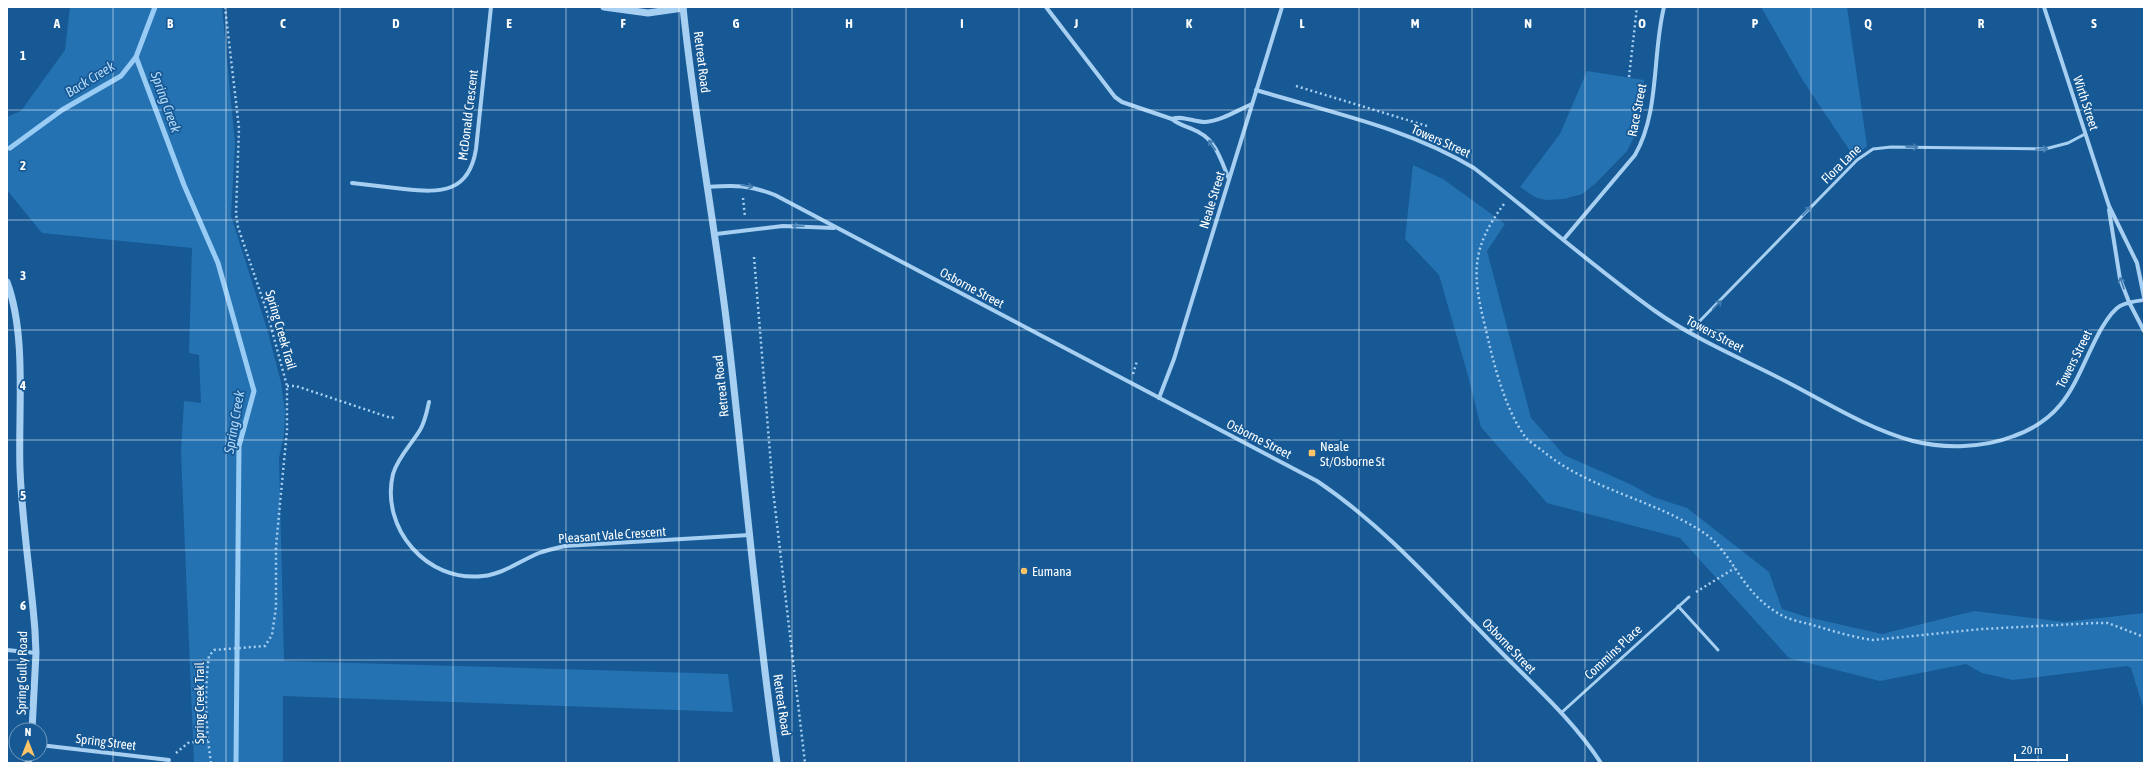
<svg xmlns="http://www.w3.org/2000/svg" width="2151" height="770" font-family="'Asap Condensed',sans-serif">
  <rect width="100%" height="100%" fill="#165995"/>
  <g fill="#2572b2">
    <path d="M 70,7 L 222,7 L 235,143 L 231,216 L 267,329 L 281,382 L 285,411 L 284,434 L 279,458 L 284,661 L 728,674 L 733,712 L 283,696 L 283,763 L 194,763 L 181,452 L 184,401 L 201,403 L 199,355 L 189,353 L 192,248 L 42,233 L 7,190 L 7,117 L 21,111 L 65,50 Z"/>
    <path d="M 1761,7 L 1847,7 L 1867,146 L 1854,157 L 1802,79 Z"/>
    <path d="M 1587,71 L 1644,80 L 1639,123 L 1634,137 L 1627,151 L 1596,183 L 1582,194 L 1564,199 L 1545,200 L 1535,197 L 1520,187 L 1560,134 Z"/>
    <path d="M 1413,165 L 1443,179 L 1505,224 L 1487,251 L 1531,418 L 1564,455 L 1632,485 L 1653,497 L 1687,508 L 1769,572 L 1782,609 L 1807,617 L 1882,634 L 1974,611 L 2064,622 L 2144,613 L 2144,710 L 2131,668 L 2127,666 L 2013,680 L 1982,673 L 1966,664 L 1880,681 L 1789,658 L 1680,538 L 1547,503 L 1481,427 L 1467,372 L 1439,275 L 1405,239 Z"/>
  </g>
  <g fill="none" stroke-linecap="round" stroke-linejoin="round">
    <g stroke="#99ccf4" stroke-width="5">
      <path d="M 136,57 L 184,185 L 218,263 L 254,391 L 239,446 L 236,763"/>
      <path d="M 10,148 L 62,110 L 121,76 L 136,57 L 155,7"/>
    </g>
    <g stroke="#a7cff1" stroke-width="2.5" stroke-dasharray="2 3" stroke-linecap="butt">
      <path d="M 1629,77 L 1637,7"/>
      <path d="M 1296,86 L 1427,126"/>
      <path d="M 743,198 L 745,217"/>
      <path d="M 1504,204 C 1471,248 1472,274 1485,326 C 1493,361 1504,408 1526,438 C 1531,443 1539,448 1544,452 C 1592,491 1657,500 1707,535 C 1724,548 1733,567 1746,584 C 1756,597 1769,609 1783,616 C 1791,620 1801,622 1809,624 C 1830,630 1851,637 1873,640 L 1982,629 L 2095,623 L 2108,623 L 2144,637"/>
      <path d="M 754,257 L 773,490 L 805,763"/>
      <path d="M 1133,374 L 1137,361"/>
      <path d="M 287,386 L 296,386 L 391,418 L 395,417"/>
      <path d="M 1696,592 L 1735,568"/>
      <path d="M 176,753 L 188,743 L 208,740"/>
      <path d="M 211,763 C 206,729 204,691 209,656 L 214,650 L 265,646 L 272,635 L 276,607 L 276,546 L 287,430 L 287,386 L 267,312 L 238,227 L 236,214 L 239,128 L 225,7"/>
    </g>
    <g stroke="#a7cff1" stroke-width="3">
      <path d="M 1689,332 L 1857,160 L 1873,149 L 1891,147 L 2045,149 L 2068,143 L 2085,134"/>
      <path d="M 1678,606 L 1718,650"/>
      <path d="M 1561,713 L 1689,597"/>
    </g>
    <g stroke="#a7cff1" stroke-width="4">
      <path d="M 1046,7 L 1115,97 L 1122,102 L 1172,119 C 1180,126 1190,127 1200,133 C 1216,141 1222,163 1229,179"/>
      <path d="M 2044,7 L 2109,206 L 2137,263 L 2144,297"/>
      <path d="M 1256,90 C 1329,112 1408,128 1474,168 C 1535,215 1592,266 1655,311 C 1696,340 1745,360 1789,383 C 1829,404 1869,429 1913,441 C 1945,449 1983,448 2014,436 C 2070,416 2075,377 2100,331 C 2105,323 2111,311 2120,306 C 2127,302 2136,301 2144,300"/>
      <path d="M 1172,119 C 1183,115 1193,122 1205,122 C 1221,121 1238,110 1252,104"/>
      <path d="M 352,183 C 369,185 387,187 404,189 C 441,193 469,193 476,149 L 491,7"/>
      <path d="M 708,187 C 735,185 750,185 775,195 L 1317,481 C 1384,526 1437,587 1493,644 C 1530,682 1572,718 1601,763"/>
      <path d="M 2109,210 L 2120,279 L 2129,302 L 2144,331"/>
      <path d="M 716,234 L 783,226 L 834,228"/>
      <path d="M 1564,239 L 1635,155 C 1660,111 1652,55 1664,7"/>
      <path d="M 1159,398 L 1174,359 L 1282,7"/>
      <path d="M 429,402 C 427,411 425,422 420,430 C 411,445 398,457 393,474 C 380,528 427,583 483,576 C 503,574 520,561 539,553 C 547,550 556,548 565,546 L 749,535"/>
      <path d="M 7,650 L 36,653"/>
      <path d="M 40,745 L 169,760"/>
    </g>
    <g stroke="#a7cff1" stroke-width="7">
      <path d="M 604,7 L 648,13 L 683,8"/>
      <path d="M 683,7 C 694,114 714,219 727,326 C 744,471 756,618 777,763"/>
      <path d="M 7,282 C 27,336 18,411 20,469 C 22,523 31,577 35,631 L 36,653 L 32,730"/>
      <path d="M 28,763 L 30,754"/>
    </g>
  </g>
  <defs><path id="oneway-shaft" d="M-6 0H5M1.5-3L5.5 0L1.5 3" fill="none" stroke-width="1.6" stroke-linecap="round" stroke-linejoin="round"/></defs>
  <g stroke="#427cb1">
    <use href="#oneway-shaft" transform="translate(1212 145) rotate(-123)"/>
    <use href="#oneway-shaft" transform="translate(1912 147) rotate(1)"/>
    <use href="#oneway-shaft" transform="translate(2042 149) rotate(-4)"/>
    <use href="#oneway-shaft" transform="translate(747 186) rotate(10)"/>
    <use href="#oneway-shaft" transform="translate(1807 211) rotate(-46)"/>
    <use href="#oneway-shaft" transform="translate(798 226) rotate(-178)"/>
    <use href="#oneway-shaft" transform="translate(2122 283) rotate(-109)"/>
    <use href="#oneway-shaft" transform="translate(1717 305) rotate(-46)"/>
  </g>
  <path fill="none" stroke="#fff" stroke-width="1" stroke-opacity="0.55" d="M 113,7 L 113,763M 226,7 L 226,763M 340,7 L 340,763M 453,7 L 453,763M 566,7 L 566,763M 679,7 L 679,763M 792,7 L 792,763M 906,7 L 906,763M 1019,7 L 1019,763M 1132,7 L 1132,763M 1245,7 L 1245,763M 1359,7 L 1359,763M 1472,7 L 1472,763M 1585,7 L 1585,763M 1698,7 L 1698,763M 1811,7 L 1811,763M 1925,7 L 1925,763M 2038,7 L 2038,763M 7,110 L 2144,110M 7,220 L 2144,220M 7,330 L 2144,330M 7,440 L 2144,440M 7,550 L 2144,550M 7,660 L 2144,660"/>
  <g fill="#ffc567" stroke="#165995" stroke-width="1.5">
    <rect x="1308" y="449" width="8" height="8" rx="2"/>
    <circle cx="1024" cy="571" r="4"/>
  </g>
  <g text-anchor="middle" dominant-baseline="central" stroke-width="3.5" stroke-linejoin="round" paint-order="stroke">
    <g font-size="13" fill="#fff" stroke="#165995">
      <text transform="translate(702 62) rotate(83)">Retreat Road</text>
      <text transform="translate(2086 103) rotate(72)">Wirth Street</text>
      <text transform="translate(1637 110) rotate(-79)">Race Street</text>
      <text transform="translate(468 115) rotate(-83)">McDonald Crescent</text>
      <text transform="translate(1441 141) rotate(24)">Towers Street</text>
      <text transform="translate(1841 164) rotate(-44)">Flora Lane</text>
      <text transform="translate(1212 200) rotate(-73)">Neale Street</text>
      <text transform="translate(972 288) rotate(28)">Osborne Street</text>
      <text transform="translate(281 330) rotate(74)">Spring Creek Trail</text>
      <text transform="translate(1715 334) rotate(28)">Towers Street</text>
      <text transform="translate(2074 359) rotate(-63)">Towers Street</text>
      <text transform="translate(721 386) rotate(-96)">Retreat Road</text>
      <text transform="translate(1259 439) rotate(27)">Osborne Street</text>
      <text transform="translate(612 535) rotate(-4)">Pleasant Vale Crescent</text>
      <text transform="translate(1509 646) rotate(46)">Osborne Street</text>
      <text transform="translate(1613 652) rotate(-43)">Commins Place</text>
      <text transform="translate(22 673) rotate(-89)">Spring Gully Road</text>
      <text transform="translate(199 703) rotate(-90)">Spring Creek Trail</text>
      <text transform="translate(782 705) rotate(82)">Retreat Road</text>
      <text transform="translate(106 742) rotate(7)">Spring Street</text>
    </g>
    <g font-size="13" fill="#fff" stroke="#165995" text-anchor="start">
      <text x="1320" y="446">Neale<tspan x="1320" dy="15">St/Osborne St</tspan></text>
      <text x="1032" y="571">Eumana</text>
    </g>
    <g font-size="14" font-style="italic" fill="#b3d9f8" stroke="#165995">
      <text transform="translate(90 79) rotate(-32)">Back Creek</text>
      <text transform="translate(166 102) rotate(70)">Spring Creek</text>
      <text transform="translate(234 422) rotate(-80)">Spring Creek</text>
    </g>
  </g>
  <g font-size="13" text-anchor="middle" font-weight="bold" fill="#fff" stroke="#165995" stroke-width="3.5" stroke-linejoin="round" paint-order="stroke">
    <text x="57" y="28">A</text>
    <text x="170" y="28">B</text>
    <text x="283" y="28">C</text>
    <text x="396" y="28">D</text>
    <text x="509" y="28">E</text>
    <text x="623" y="28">F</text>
    <text x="736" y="28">G</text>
    <text x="849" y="28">H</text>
    <text x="962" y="28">I</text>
    <text x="1076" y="28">J</text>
    <text x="1189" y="28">K</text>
    <text x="1302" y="28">L</text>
    <text x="1415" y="28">M</text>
    <text x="1528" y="28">N</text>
    <text x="1642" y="28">O</text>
    <text x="1755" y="28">P</text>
    <text x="1868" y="28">Q</text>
    <text x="1981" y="28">R</text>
    <text x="2094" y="28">S</text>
    <text x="23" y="60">1</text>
    <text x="23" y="170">2</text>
    <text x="23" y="280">3</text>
    <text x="23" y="390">4</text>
    <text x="23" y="500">5</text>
    <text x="23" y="610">6</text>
  </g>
  <rect width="2151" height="770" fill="none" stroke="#ffffff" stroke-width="16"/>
  <g transform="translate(28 742)"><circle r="19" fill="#165995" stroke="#739bbf"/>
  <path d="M0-3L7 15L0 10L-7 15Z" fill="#ffc567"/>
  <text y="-6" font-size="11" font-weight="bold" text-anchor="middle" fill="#ffffff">N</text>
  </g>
  <path d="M2015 754v6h52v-6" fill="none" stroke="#ffffff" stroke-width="2"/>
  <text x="2021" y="754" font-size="12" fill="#ffffff" stroke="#165995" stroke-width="3" paint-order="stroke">20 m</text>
</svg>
